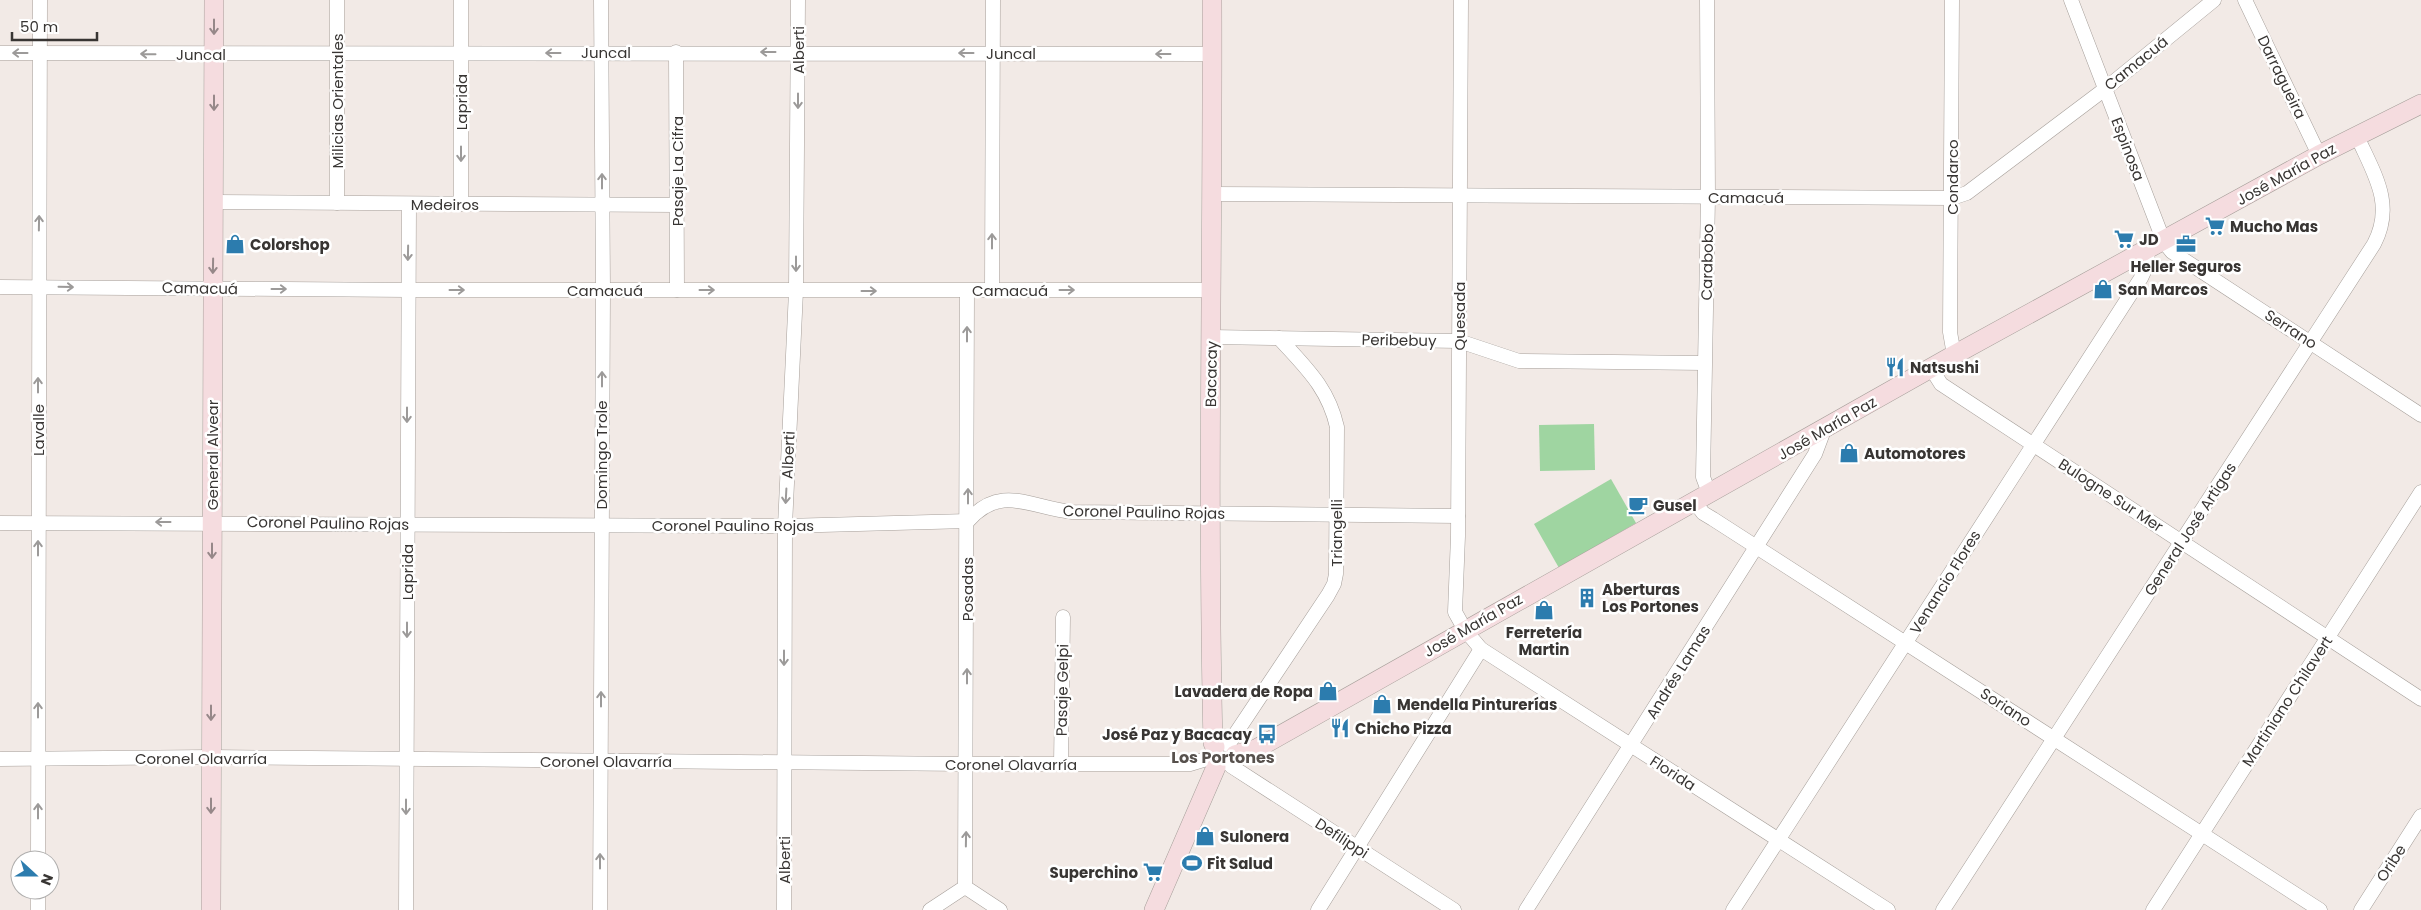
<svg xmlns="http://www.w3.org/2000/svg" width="2421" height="910" font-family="Poppins,sans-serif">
  <rect width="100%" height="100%" fill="#f2eae6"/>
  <g fill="#9fd5a1">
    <path d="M 1594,424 L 1595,470 L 1540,471 L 1539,425 Z"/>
    <path d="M 1611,479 L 1636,523 L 1559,568 L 1534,524 Z"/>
  </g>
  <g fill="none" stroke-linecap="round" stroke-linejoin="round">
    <defs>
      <g id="street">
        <path d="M 337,0 L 337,203"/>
        <path d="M 461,0 L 461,204"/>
        <path d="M 1461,0 L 1458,536 L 1455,612 L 1465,630 L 1481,649 L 1888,910"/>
        <path d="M 1707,0 L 1708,197 L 1703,477 L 1709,493"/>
        <path d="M 1952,0 L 1950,332 L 1954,355"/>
        <path d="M 2071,0 L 2164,242 L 2172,252 L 2421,415"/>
        <path d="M 2245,0 L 2319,155"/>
        <path d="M 676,52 L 677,290"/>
        <path d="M 0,53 L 1212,54"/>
        <path d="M 1210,194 L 1952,198 L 1967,193 L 2105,89 L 2214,0"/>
        <path d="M 214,202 L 677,205"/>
        <path d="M 0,287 L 408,290 L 1210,290"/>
        <path d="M 992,290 L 993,0"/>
        <path d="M 1211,337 L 1459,341 L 1519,361 L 1704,363"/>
        <path d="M 1931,368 L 1941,384 L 2421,699"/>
        <path d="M 1694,501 L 1703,513 L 1713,519 L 2320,910"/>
        <path d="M 0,523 L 785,526 L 968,521 C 1001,483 1031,508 1072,512 L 1458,516"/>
        <path d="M 1228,745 L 1328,595 L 1334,584 L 1336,574 L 1337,427 C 1328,387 1305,367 1279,338"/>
        <path d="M 0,759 L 211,757 L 966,764 L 1190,764 L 1210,758"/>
        <path d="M 1061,764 L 1063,617"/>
        <path d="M 1231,766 L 1454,910"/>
        <path d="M 38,860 L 40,0"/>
        <path d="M 965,887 L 967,291"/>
        <path d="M 965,887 L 1000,910"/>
        <path d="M 38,910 L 38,890"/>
        <path d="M 406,910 L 409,204"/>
        <path d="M 600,910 L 603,290 L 601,0"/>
        <path d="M 784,910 L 785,526 L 796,291 L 798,0"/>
        <path d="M 930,910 L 965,887"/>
        <path d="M 1318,910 L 1481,649"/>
        <path d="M 1526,910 L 1815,454 L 1824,430"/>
        <path d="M 1733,910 L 2141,278 L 2148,263 L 2147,250"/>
        <path d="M 1943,910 L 2374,244 C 2395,204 2374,174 2357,136"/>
        <path d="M 2153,910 L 2421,492"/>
        <path d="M 2361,910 L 2421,816"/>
      </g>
      <g id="secondary">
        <path d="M 1212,0 C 1213,248 1207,495 1213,743 L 1215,747"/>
        <path d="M 1235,755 L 1256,749 L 1954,355 L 2319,155 L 2421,104"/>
        <path d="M 211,910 L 214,0"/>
        <path d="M 1154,910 L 1216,767"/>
      </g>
    </defs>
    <use href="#street" stroke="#a69f9a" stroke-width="15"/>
    <use href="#secondary" stroke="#a69f9a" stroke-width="20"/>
    <use href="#street" stroke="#fff" stroke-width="14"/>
    <use href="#secondary" stroke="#f5dcdf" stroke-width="19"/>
  </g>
  <defs><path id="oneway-shaft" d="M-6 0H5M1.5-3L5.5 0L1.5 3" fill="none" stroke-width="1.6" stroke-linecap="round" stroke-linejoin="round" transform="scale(1.25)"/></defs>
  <g stroke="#968889">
    <use href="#oneway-shaft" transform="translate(214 27) rotate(90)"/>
    <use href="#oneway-shaft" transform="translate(214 103) rotate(90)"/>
    <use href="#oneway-shaft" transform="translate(213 266) rotate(91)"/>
    <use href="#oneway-shaft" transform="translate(212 551) rotate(90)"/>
    <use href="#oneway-shaft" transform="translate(211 713) rotate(90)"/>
    <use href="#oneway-shaft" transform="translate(211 806) rotate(90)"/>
  </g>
  <g stroke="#9c9a99">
    <use href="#oneway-shaft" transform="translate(768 52) rotate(180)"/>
    <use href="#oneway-shaft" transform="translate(20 53) rotate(-180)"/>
    <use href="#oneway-shaft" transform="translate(553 53) rotate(180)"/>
    <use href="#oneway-shaft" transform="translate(966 53) rotate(-180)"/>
    <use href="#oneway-shaft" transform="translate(148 54) rotate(-179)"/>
    <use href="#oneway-shaft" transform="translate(1163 54) rotate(-180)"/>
    <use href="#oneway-shaft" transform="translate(798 101) rotate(90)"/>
    <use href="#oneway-shaft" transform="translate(461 154) rotate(90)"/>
    <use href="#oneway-shaft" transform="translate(602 181) rotate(-90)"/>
    <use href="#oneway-shaft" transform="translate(39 223) rotate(-89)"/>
    <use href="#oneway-shaft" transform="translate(992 241) rotate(-90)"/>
    <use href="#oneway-shaft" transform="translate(408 253) rotate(91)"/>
    <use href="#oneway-shaft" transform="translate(796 264) rotate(90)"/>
    <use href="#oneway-shaft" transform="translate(66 287) rotate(1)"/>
    <use href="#oneway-shaft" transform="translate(279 289)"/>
    <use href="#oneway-shaft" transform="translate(457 290)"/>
    <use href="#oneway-shaft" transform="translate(707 290)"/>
    <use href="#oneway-shaft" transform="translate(1067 290)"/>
    <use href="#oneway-shaft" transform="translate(869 291)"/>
    <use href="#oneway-shaft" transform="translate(967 334) rotate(-90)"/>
    <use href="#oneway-shaft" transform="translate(602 379) rotate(-90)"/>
    <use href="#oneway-shaft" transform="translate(38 385) rotate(-90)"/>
    <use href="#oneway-shaft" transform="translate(407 415) rotate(90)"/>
    <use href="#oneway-shaft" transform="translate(786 496) rotate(93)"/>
    <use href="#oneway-shaft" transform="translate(968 496) rotate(-90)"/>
    <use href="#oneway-shaft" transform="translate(163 522) rotate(180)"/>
    <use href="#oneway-shaft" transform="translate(38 548) rotate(-90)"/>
    <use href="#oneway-shaft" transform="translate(407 630) rotate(90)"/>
    <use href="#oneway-shaft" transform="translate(784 658) rotate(90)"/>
    <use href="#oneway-shaft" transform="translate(967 676) rotate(-90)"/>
    <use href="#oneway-shaft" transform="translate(601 699) rotate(-90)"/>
    <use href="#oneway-shaft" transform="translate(38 710) rotate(-90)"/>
    <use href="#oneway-shaft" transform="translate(406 807) rotate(90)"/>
    <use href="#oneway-shaft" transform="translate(38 811) rotate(-90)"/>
    <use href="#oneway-shaft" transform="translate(966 839) rotate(-89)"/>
    <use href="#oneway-shaft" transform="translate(600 861) rotate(-90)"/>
  </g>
  <defs>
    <symbol id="supermarket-bare" viewBox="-9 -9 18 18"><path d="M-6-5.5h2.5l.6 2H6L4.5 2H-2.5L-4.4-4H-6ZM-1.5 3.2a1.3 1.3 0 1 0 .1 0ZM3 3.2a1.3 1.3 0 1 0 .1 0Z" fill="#2c7cae" stroke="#fff" stroke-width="2.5" paint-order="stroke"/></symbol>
    <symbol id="shop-bare" viewBox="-9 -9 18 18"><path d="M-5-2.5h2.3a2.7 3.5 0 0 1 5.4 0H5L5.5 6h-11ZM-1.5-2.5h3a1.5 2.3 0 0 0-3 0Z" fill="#2c7cae" stroke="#fff" stroke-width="2.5" paint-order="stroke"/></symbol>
    <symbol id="office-bare" viewBox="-9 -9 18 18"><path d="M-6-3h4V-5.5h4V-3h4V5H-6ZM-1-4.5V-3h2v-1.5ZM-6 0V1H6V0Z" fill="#2c7cae" stroke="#fff" stroke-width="2.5" paint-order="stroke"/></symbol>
    <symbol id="restaurant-bare" viewBox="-9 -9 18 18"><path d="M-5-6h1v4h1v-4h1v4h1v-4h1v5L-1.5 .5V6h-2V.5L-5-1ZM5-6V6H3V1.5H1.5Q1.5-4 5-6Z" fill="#2c7cae" stroke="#fff" stroke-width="2.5" paint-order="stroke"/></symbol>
    <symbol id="cafe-bare" viewBox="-9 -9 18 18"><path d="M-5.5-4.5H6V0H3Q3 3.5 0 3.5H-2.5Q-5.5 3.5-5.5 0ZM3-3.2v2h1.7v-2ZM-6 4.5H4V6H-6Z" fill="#2c7cae" stroke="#fff" stroke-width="2.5" paint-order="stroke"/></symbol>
    <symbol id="building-bare" viewBox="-9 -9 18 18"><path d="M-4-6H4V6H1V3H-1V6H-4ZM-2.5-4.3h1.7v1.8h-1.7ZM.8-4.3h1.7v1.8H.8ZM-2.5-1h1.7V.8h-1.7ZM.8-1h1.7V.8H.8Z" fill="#2c7cae" stroke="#fff" stroke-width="2.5" paint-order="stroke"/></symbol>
    <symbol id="bus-bare" viewBox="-9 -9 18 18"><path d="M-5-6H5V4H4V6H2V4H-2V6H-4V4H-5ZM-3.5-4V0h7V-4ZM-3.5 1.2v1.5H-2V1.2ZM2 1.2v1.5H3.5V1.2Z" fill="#2c7cae" stroke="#fff" stroke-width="2.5" paint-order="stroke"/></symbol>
    <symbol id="stadium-bare" viewBox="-9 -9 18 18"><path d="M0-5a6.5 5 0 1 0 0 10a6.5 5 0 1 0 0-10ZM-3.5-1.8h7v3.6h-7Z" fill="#2c7cae" stroke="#fff" stroke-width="2.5" paint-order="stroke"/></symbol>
  </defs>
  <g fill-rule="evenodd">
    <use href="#supermarket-bare" x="2201" y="212" width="28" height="28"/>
    <use href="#supermarket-bare" x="2110" y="225" width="28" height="28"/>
    <use href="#shop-bare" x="221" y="230" width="28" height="28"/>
    <use href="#office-bare" x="2172" y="230" width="28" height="28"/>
    <use href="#shop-bare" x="2089" y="275" width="28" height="28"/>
    <use href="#restaurant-bare" x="1881" y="353" width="28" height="28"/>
    <use href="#shop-bare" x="1835" y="439" width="28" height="28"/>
    <use href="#cafe-bare" x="1624" y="491" width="28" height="28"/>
    <use href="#building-bare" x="1573" y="584" width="28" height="28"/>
    <use href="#shop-bare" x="1530" y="596" width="28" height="28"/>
    <use href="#shop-bare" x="1314" y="677" width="28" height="28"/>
    <use href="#shop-bare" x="1368" y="690" width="28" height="28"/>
    <use href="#restaurant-bare" x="1326" y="714" width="28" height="28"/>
    <use href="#bus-bare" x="1253" y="720" width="28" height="28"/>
    <use href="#shop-bare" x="1191" y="822" width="28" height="28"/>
    <use href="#stadium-bare" x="1178" y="849" width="28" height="28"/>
    <use href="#supermarket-bare" x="1139" y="858" width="28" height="28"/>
  </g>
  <g text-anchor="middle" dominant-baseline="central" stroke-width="5" stroke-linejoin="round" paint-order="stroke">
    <g font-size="15" fill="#383533" stroke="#fff">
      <text transform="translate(798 50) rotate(-90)">Alberti</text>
      <text x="606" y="52">Juncal</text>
      <text x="1011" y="53">Juncal</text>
      <text x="201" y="54">Juncal</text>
      <text transform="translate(2136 63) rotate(-39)">Camacuá</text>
      <text transform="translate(2282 77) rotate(64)">Darragueira</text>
      <text transform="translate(337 101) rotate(-90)">Milicias Orientales</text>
      <text transform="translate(461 102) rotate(-90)">Laprida</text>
      <text transform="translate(2128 149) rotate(69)">Espinosa</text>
      <text transform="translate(677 171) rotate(-90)">Pasaje La Cifra</text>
      <text transform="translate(2286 174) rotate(-29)">José María Paz</text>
      <text transform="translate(1952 177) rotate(-90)">Condarco</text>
      <text x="1746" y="197">Camacuá</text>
      <text x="445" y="204">Medeiros</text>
      <text transform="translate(1707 262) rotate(-89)">Carabobo</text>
      <text transform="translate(200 288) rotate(1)">Camacuá</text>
      <text x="605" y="290">Camacuá</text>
      <text x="1010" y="290">Camacuá</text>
      <text transform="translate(1459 316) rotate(-90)">Quesada</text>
      <text transform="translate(2291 329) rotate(33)">Serrano</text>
      <text transform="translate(1399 340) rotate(1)">Peribebuy</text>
      <text transform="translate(1211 374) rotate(-89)">Bacacay</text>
      <text transform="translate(1827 428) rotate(-30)">José María Paz</text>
      <text transform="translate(38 430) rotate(-90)">Lavalle</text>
      <text transform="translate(212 455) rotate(-90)">General Alvear</text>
      <text transform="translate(601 455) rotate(-90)">Domingo Trole</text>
      <text transform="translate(788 455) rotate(-87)">Alberti</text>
      <text transform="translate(2111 495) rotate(33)">Bulogne Sur Mer</text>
      <text transform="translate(1144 512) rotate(1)">Coronel Paulino Rojas</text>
      <text transform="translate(328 523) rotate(1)">Coronel Paulino Rojas</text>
      <text x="733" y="525">Coronel Paulino Rojas</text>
      <text transform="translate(2190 529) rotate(-57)">General José Artigas</text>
      <text transform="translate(1336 533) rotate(-90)">Triangelli</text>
      <text transform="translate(407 572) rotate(-90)">Laprida</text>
      <text transform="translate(1945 582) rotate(-58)">Venancio Flores</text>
      <text transform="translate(967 589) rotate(-90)">Posadas</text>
      <text transform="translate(1473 625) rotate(-30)">José María Paz</text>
      <text transform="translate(1678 672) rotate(-58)">Andrés Lamas</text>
      <text transform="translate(1062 690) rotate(-89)">Pasaje Gelpi</text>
      <text transform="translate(2287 701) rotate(-57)">Martiniano Chilavert</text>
      <text transform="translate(2006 707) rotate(33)">Soriano</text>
      <text x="201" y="758">Coronel Olavarría</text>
      <text x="606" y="761">Coronel Olavarría</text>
      <text x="1011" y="764">Coronel Olavarría</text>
      <text transform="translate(1673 773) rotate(33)">Florida</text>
      <text transform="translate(1342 838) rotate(33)">Defilippi</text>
      <text transform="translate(784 860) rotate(-90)">Alberti</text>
      <text transform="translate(2391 863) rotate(-57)">Oribe</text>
    </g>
    <g font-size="15" font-weight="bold" fill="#383533" stroke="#fff" text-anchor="start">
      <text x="2230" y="226">Mucho Mas</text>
      <text x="2139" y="239">JD</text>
      <text x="250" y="244">Colorshop</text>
      <text x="2186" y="266" text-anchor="middle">Heller Seguros</text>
      <text x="2118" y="289">San Marcos</text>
      <text x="1910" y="367">Natsushi</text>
      <text x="1864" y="453">Automotores</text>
      <text x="1653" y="505">Gusel</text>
      <text x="1602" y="589">Aberturas<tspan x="1602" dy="17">Los Portones</tspan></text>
      <text x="1544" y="632" text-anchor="middle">Ferretería<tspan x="1544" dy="17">Martin</tspan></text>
      <text x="1313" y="691" text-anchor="end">Lavadera de Ropa</text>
      <text x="1397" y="704">Mendella Pinturerías</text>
      <text x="1355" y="728">Chicho Pizza</text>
      <text x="1252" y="734" text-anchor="end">José Paz y Bacacay</text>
      <text x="1220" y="836">Sulonera</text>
      <text x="1207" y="863">Fit Salud</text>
      <text x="1138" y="872" text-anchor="end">Superchino</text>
    </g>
    <g font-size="16" font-weight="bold" fill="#57514d" stroke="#fff">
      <text x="1223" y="757">Los Portones</text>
    </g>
  </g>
  <g transform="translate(35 875) rotate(111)"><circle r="24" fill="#ffffff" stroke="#afaead"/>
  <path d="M0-4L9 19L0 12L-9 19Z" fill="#2c7cae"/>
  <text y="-8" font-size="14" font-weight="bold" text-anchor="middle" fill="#383533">N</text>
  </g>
  <path d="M12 32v8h85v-8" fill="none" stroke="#383533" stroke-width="2.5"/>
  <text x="20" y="32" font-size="15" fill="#383533" stroke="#ffffff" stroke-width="4" paint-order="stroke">50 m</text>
</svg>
